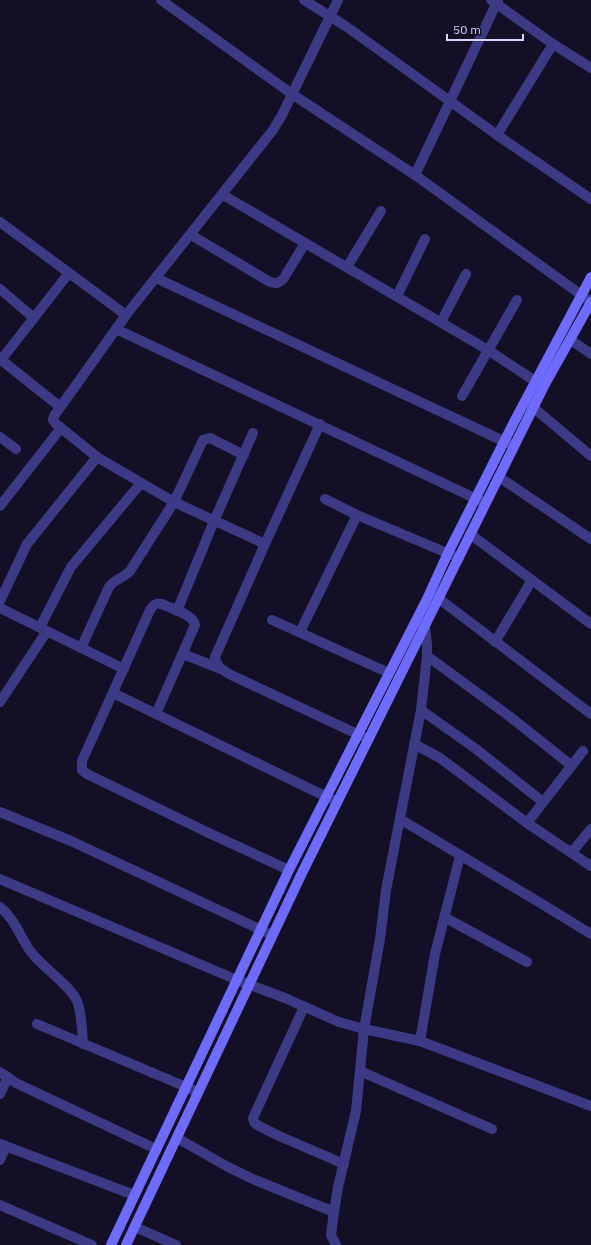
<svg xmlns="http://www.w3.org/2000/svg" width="591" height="1245" font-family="'IBM Plex Sans',sans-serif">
  <rect width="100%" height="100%" fill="#130f26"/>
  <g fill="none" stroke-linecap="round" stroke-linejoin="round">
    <g stroke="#3d3a85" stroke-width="10">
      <path d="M 161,0 L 292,94 L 415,175 L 591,302"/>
      <path d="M 304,0 L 347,27 L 497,135 L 591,199"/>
      <path d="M 497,135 L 553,44"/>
      <path d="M 415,175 L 498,0"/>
      <path d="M 223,195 L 488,350 L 535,381"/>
      <path d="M 0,222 L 126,315"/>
      <path d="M 191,235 L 270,282 C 277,284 279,283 284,278 L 305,243"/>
      <path d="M 347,267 L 381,211"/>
      <path d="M 156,278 L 514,446"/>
      <path d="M 0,289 L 34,318"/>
      <path d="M 397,296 L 425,239"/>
      <path d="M 441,322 L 466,274"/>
      <path d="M 116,329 L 483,502"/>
      <path d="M 571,340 L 591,354"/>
      <path d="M 0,359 L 59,406"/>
      <path d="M 1,360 L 69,273"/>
      <path d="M 462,396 L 517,300"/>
      <path d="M 528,403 L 591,456"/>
      <path d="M 320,424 L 265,544 L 215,657 C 216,666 221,669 229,674 L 368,739"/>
      <path d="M 0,437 L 16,449"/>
      <path d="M 499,477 L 591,539"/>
      <path d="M 325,499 L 357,515 L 459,558"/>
      <path d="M 0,506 L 61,428"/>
      <path d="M 470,534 L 591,624"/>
      <path d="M 265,544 L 174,502 L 97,457 L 56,424 L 53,420 L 54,416 L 126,315 L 273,130 L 282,115 L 338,0"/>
      <path d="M 438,598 L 591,714"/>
      <path d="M 0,601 L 27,544 L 97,457"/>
      <path d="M 0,608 L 124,669"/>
      <path d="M 177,611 L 214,521 L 253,433"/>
      <path d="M 272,620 L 389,673"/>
      <path d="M 40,627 L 71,567 L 141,483"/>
      <path d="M 300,632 L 357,515"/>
      <path d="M 495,642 L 532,580"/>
      <path d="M 81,648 L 109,587 C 114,579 124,578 130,571 L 174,502 L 203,440 L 210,438 L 244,455"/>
      <path d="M 183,654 L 221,669"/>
      <path d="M 427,656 L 509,716 L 572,766"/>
      <path d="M 113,693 L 337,802"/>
      <path d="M 0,702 L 47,631"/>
      <path d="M 421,710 L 476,749 L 543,802"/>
      <path d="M 156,714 L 195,625 C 193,614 172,609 162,604 C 156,603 154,604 150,610 L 82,761 L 82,770 L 87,774 L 213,835 L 289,870"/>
      <path d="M 414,744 L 440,758 L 527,823 L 591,866"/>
      <path d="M 0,812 L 71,841 L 272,935"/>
      <path d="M 400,819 L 542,904 L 591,934"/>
      <path d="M 527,823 L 583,751"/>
      <path d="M 572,852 L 591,829"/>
      <path d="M 0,879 L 237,980 L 285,998 L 339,1022 L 364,1029 L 420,1041 L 591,1106"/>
      <path d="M 0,907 C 15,919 20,937 31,952 C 43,968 69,984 77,1001 C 82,1014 82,1030 83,1044"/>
      <path d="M 444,917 L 527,962"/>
      <path d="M 304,1007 L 253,1118 L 254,1122 L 257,1125 L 279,1136 L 344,1164"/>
      <path d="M 37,1024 L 198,1092"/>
      <path d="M 420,1041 L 435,954 L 460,856"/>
      <path d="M 360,1071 L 492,1129"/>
      <path d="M 0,1072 L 16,1083 L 156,1149"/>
      <path d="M 0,1094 L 8,1077"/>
      <path d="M 177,1138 L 228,1167 L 255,1180 L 334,1212"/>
      <path d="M 0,1144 L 134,1195"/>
      <path d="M 0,1160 L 6,1146"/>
      <path d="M 0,1205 L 92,1245"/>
      <path d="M 135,1227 L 176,1245"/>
      <path d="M 336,1245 L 331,1235 L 334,1212 L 338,1187 L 356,1111 L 364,1029 L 380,939 L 386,890 L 421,710 L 427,656 L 427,644 L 425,627 L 422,622"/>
    </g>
    <path stroke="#3d3a85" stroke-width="10" d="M 491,0 L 553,44 L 591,68"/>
    <g stroke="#6f6bff" stroke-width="10">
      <path d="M 111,1245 L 289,870 L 427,599 L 448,553 L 514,422 L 591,277"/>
      <path d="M 126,1245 L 302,873 L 545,384 L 591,302"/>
    </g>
  </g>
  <path d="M447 34v6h76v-6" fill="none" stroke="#d9d4ff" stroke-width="2"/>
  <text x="453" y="34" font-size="12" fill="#d9d4ff" stroke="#130f26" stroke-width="3" paint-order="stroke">50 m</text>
</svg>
